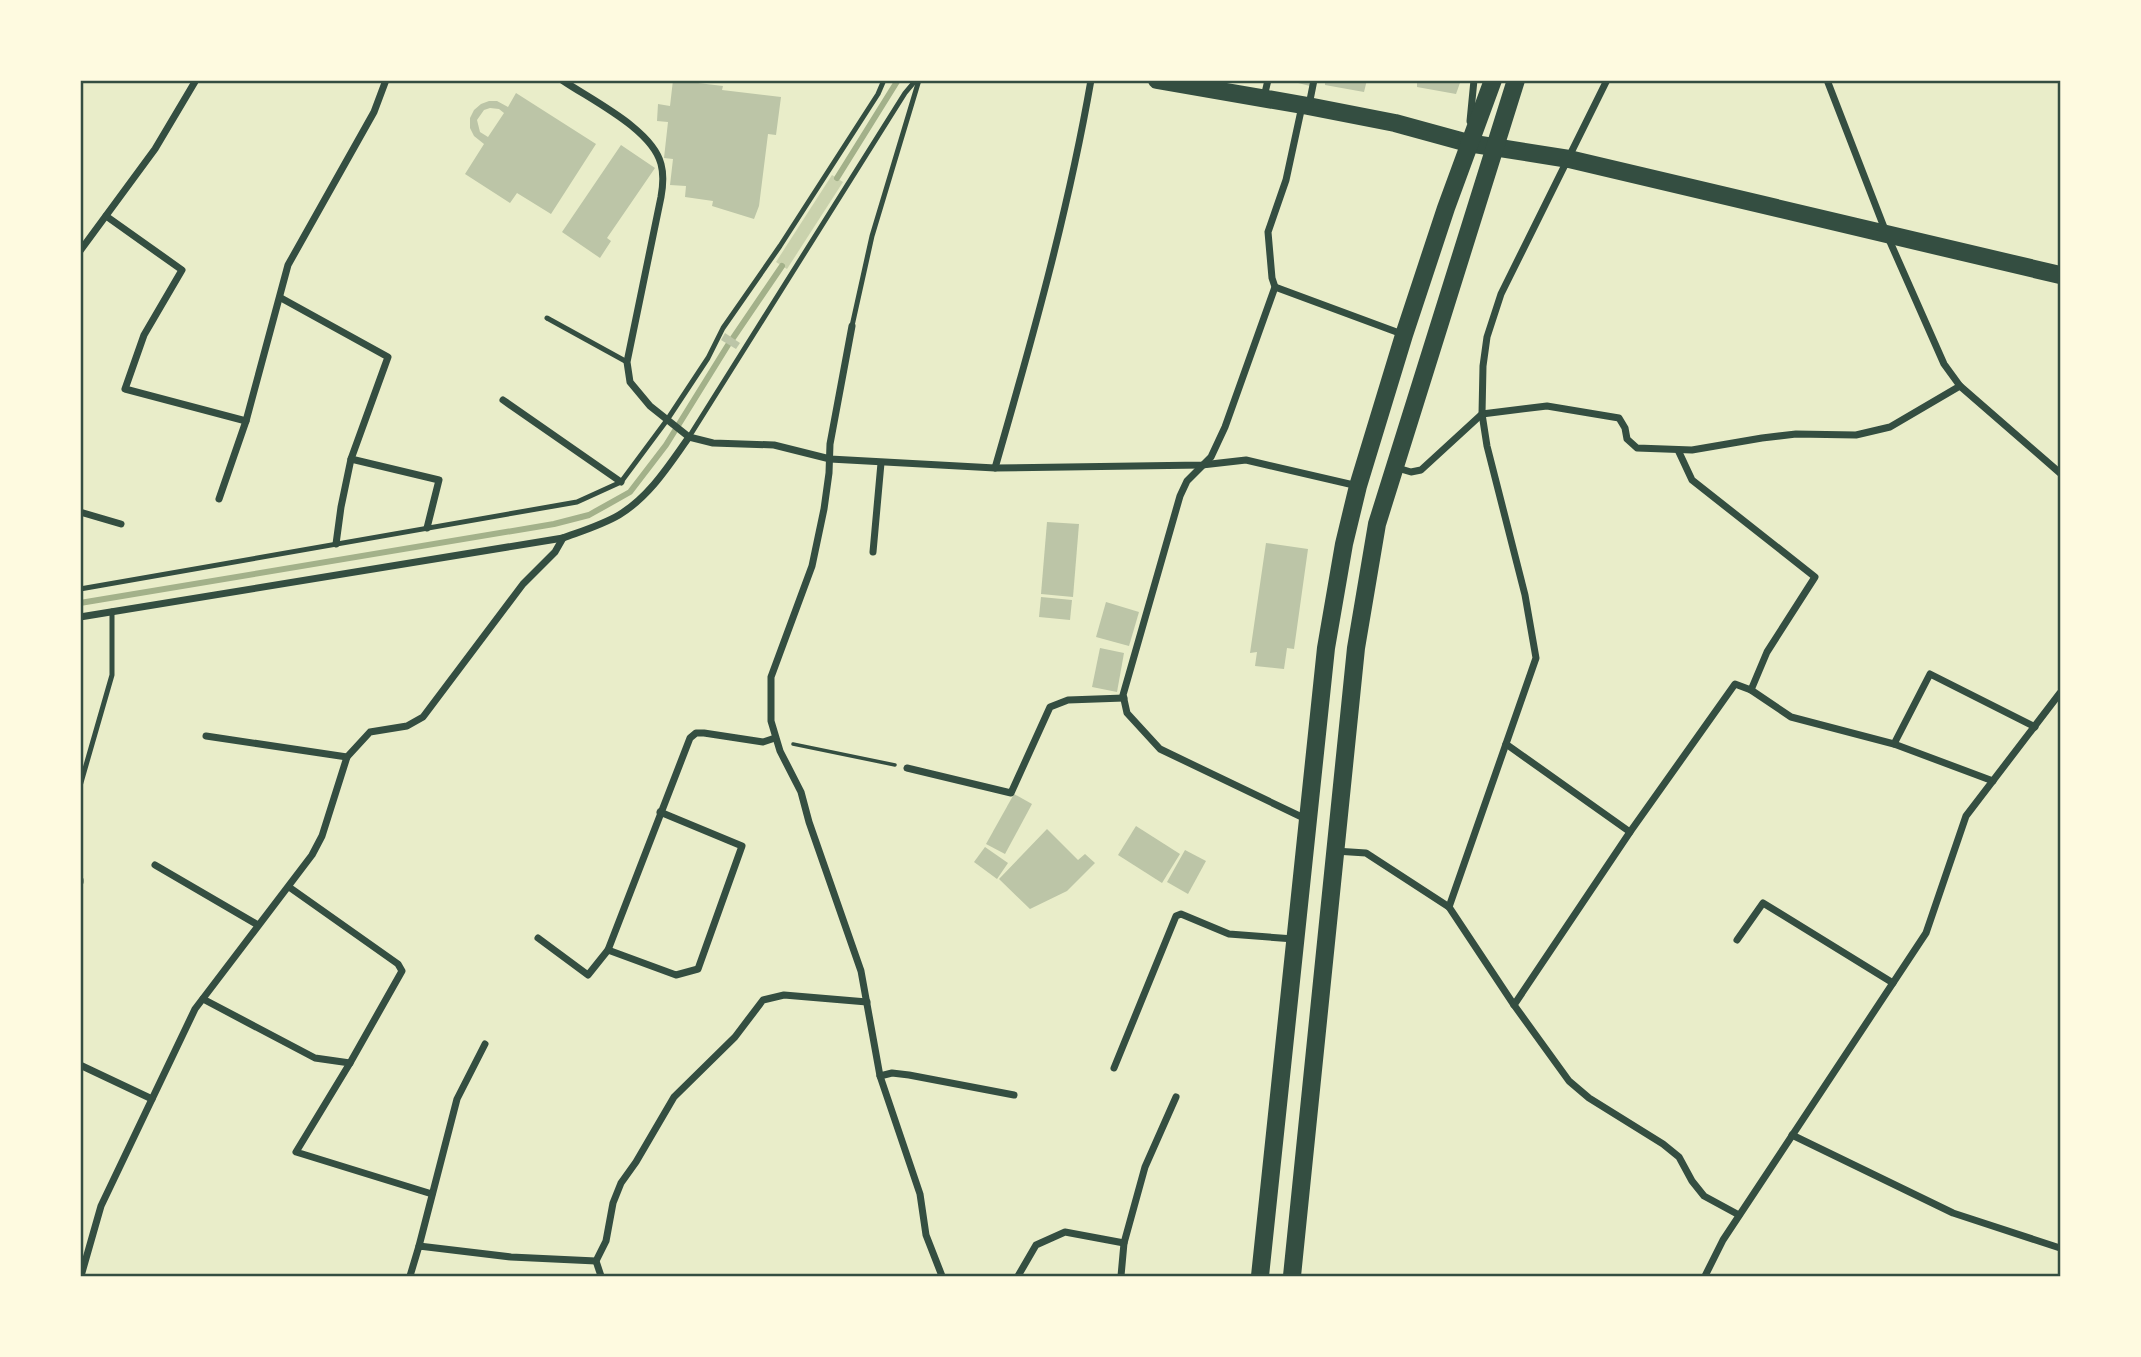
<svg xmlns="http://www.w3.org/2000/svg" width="2141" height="1357" font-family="'Sofia Sans Condensed',sans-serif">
  <rect width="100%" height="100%" fill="#e9edc9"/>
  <path fill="#cad2ad" d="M 832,175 L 843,182 L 787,269 L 776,262 Z"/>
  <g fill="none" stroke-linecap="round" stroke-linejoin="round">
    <g stroke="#a3b18a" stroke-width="6">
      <path d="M 837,178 L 898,80"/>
      <path d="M 733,338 L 782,266"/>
      <path d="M 80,603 L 554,524 L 589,515 L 630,492 L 666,445 L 728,345"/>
    </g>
  </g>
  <g fill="#bcc5a7" fill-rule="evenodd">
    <path d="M 673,80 L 723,86 L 722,90 L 781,97 L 776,135 L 768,134 L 759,206 L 754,219 L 712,206 L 713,201 L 685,197 L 686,186 L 670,185 L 673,159 L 664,158 L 668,122 L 657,121 L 658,104 L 670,106 Z"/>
    <path d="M 1286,80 L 1312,80 L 1310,86 Z"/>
    <path d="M 1325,80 L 1367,80 L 1364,92 L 1325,85 Z"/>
    <path d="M 1417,80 L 1461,80 L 1456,94 L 1417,87 Z"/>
    <path d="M 516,93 L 596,144 L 551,214 L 517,193 L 510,203 L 465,174 L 484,144 L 474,136 L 470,128 L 470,118 L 474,110 L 481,104 L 489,101 L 497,101 L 508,107 ZM 490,108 L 499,109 L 504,113 L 488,137 L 480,132 L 477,120 L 484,110 Z"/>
    <path d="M 621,145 L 655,168 L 607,238 L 611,241 L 600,258 L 562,232 Z"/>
    <path d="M 725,333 L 740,343 L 736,349 L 721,340 Z"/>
    <path d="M 1047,522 L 1079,524 L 1073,597 L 1041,594 Z"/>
    <path d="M 1266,543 L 1308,549 L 1294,649 L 1287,648 L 1284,669 L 1255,666 L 1257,652 L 1250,653 Z"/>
    <path d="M 1041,597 L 1072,600 L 1070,620 L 1039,617 Z"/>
    <path d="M 1106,602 L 1139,612 L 1129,646 L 1096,637 Z"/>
    <path d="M 1100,648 L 1124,653 L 1117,692 L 1092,687 Z"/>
    <path d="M 1014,794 L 1032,804 L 1005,854 L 986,844 Z"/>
    <path d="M 1136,826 L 1180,854 L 1162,883 L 1118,855 Z"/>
    <path d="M 1047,829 L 1078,860 L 1085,854 L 1095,863 L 1067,891 L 1030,909 L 999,879 Z"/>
    <path d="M 985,847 L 1008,863 L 997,879 L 974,862 Z"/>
    <path d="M 1185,850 L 1206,861 L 1188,894 L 1167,882 Z"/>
  </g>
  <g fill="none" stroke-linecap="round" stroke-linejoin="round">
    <path stroke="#344e41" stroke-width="3.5" d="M 793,744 L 895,765"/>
    <g stroke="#344e41" stroke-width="5">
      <path d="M 547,318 L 627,362"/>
      <path d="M 852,326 L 872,236 L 919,80"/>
      <path d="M 689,437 L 905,93 L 916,80"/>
      <path d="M 80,589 L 577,502 L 621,482 L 667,420 L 708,358 L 723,328 L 780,246 L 878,94 L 884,80"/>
      <path d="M 80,786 L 112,675 L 112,611"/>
    </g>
    <g stroke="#344e41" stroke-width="7">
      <path d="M 562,80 C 591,100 652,129 661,164 C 664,175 663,186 661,197 L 627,362 L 630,382 L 650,406 L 689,437 L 713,443 L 774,445 L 830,459 L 995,468 L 1202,465 L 1246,460 L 1358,486"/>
      <path d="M 1827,80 L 1887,235 L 1944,364 L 1960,386 L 2060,473"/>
      <path d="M 1264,97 L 1268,80"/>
      <path d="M 1309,105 L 1314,80"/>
      <path d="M 1302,106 L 1286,180 L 1268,232 L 1272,278 L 1275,287 L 1225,427 L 1211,457 L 1187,481 L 1180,496 L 1123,695 L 1127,713 L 1160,749 L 1308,820"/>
      <path d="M 1470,121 L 1474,80"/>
      <path d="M 106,216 L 182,270 L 144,335 L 125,389 L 246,421"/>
      <path d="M 80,251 L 155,149 L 196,80"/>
      <path d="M 1275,287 L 1402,334"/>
      <path d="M 281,298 L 388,357 L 351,459 L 341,507 L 336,544"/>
      <path d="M 852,326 L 830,444 L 829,473 L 824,509 L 812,566 L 771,677 L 771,721 L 780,751 L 801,792 L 809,822 L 861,971 L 880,1076 L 920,1194 L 926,1235 L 942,1276"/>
      <path d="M 503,400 L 621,482"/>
      <path d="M 1678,450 L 1692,480 L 1815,577 L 1767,652 L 1751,690"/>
      <path d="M 351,459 L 439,480 L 427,528"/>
      <path d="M 1394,467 L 1411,472 L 1421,470 L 1482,414 L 1547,406 L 1619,418 L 1625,428 L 1627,439 L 1637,448 L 1692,450 L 1762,438 L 1796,434 L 1856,435 L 1890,427 L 1960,386"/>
      <path d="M 995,468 C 1032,340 1068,212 1091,80"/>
      <path d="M 219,499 L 246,421 L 288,265 L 374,112 L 386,80"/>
      <path d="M 80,512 L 121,524"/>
      <path d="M 873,552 L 881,463"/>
      <path d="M 80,617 L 563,538 C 582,531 602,525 619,515 C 650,496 669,465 689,437"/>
      <path d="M 206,736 L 347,757"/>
      <path d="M 1506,744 L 1630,832"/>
      <path d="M 1894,744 L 1930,674 L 2035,727"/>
      <path d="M 907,768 L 1011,793 L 1050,707 L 1068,700 L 1124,698"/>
      <path d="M 1335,851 L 1366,853 L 1449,907 L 1514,1005 L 1569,1081 L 1589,1098 L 1663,1144 L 1679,1157 L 1692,1181 L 1704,1196 L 1739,1215"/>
      <path d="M 155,865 L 258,925"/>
      <path d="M 80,880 L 80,882"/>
      <path d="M 289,887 L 398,964 L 402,971 L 350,1063 L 296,1152 L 432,1194"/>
      <path d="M 1449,907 L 1536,658 L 1525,595 L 1487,446 L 1482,414 L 1483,366 L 1487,337 L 1501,294 L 1607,80"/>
      <path d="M 538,938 L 588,975 L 608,950 L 690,738 L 696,733 L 704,733 L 763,742 L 775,738"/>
      <path d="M 1737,940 L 1763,903 L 1893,983"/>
      <path d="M 608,950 L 676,975 L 698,969 L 742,846 L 660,812"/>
      <path d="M 203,999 L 315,1058 L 350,1063"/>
      <path d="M 1514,1005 L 1630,832 L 1735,684 L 1751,690 L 1791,717 L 1894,744 L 1993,781"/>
      <path d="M 80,1065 L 152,1099"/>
      <path d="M 1114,1068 L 1176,916 L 1181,914 L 1229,934 L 1294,939"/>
      <path d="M 880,1076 L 892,1073 L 909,1075 L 1014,1095"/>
      <path d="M 1792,1135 L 1953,1213 L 2060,1248"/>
      <path d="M 1124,1243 L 1145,1167 L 1176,1097"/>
      <path d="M 419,1246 L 457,1099 L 485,1044"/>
      <path d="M 596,1261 L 601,1276"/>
      <path d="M 81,1276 L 101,1206 L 195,1009 L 312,855 L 322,836 L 347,757 L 370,732 L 407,726 L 423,717 L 523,584 L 555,552 L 563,538"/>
      <path d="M 410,1276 L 419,1246 L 511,1257 L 596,1261 L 606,1241 L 613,1203 L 621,1183 L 636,1162 L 674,1097 L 735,1037 L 763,1000 L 784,995 L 867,1002"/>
      <path d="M 1018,1276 L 1036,1245 L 1065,1232 L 1124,1243 L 1121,1276"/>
      <path d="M 1705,1276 L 1723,1240 L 1926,933 L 1966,816 L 2060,693"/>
    </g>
    <g stroke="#344e41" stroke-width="18">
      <path d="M 1157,80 L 1308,106 L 1395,123 L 1468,143 L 1569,159 L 2060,275"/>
      <path d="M 1260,1276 L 1326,648 L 1344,544 L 1358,486 L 1404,335 L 1446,208 L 1493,80"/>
      <path d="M 1292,1276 L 1356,648 L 1377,524 L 1516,80"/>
    </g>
  </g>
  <rect width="2141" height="1357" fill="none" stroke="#fefae0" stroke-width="164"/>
  <rect x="82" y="82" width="1977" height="1193" fill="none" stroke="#344e41" stroke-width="2.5"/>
</svg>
